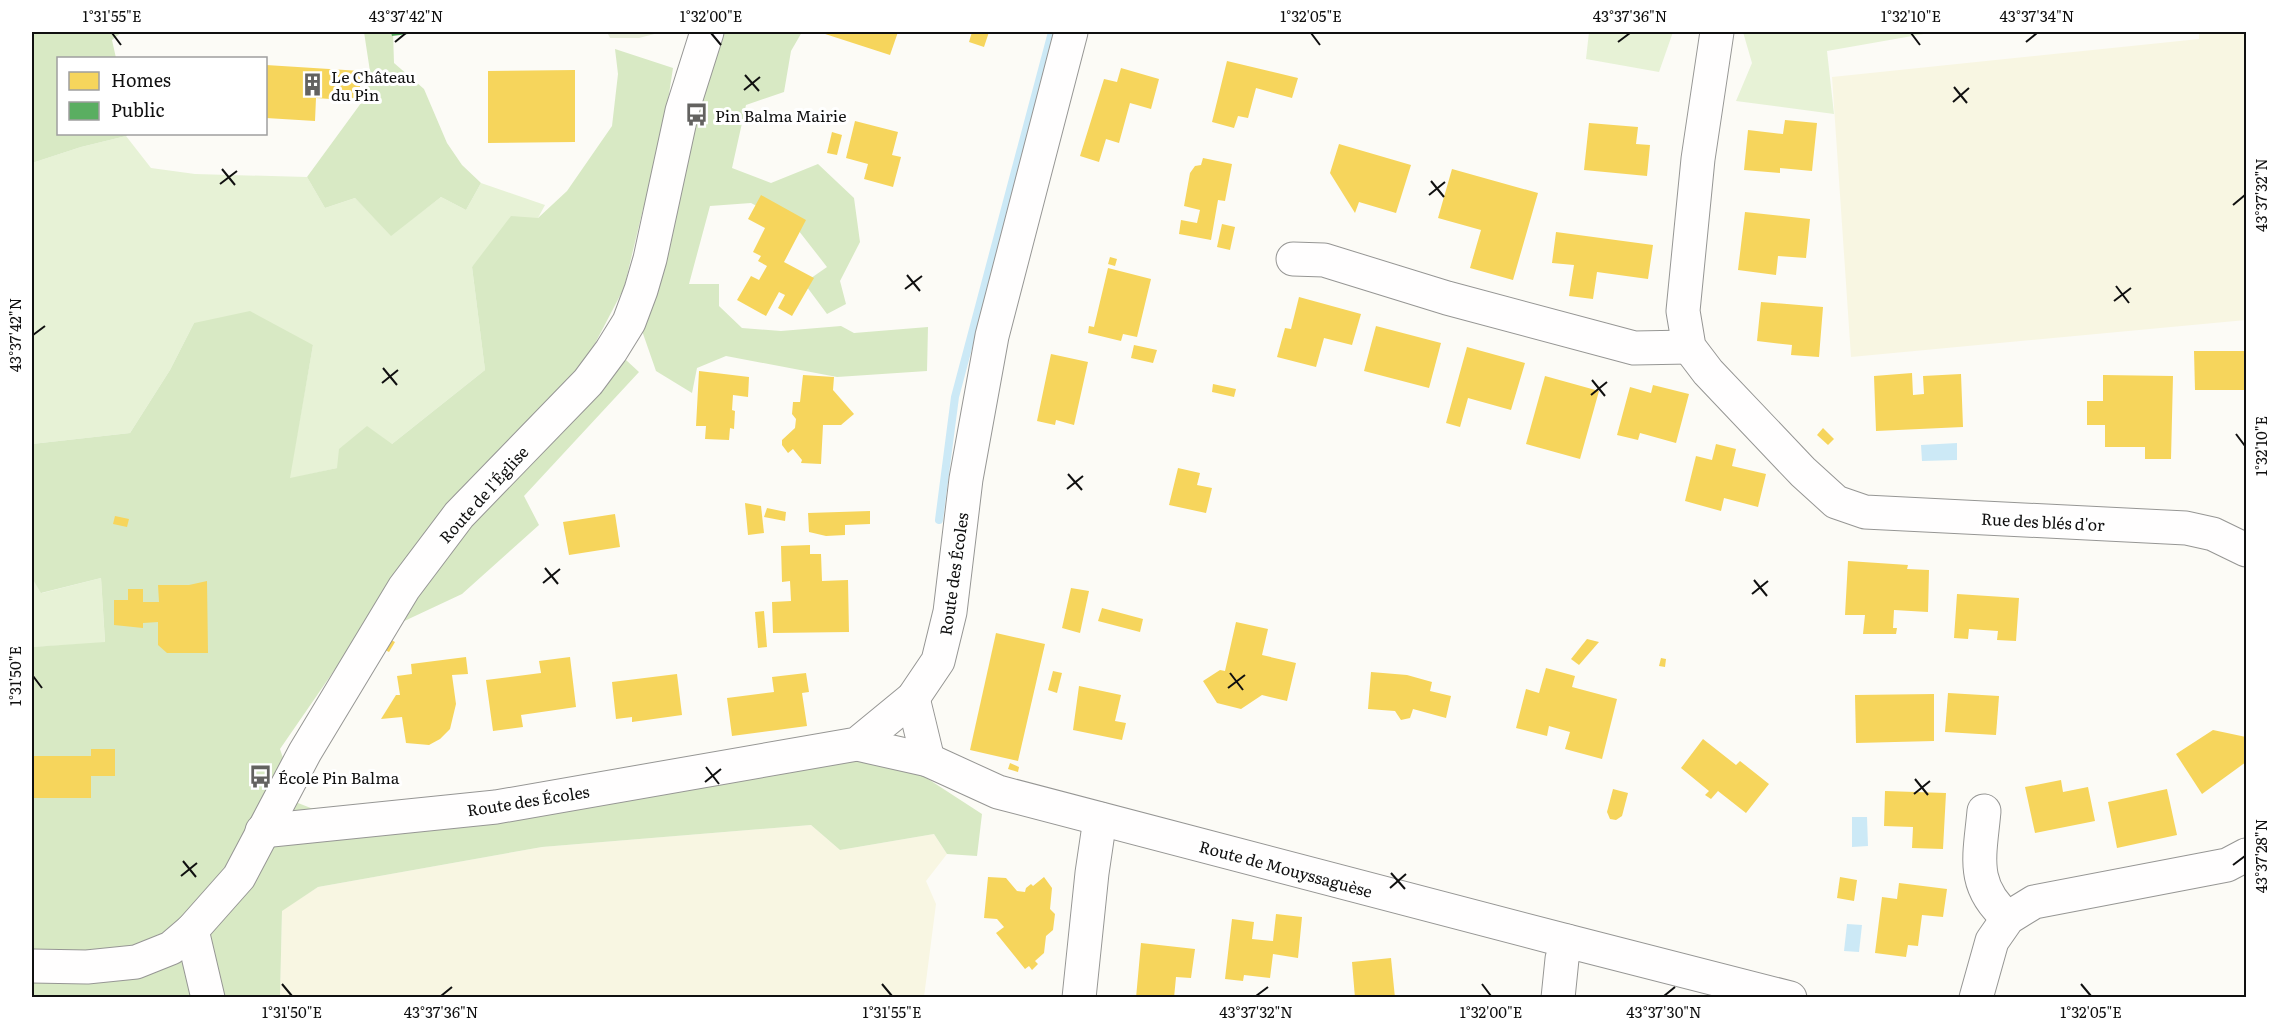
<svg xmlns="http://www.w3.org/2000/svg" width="2278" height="1029" font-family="Literata,serif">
  <rect width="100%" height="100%" fill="#fcfbf6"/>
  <g fill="#f8f6e2">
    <path d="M 2199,32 L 2246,32 L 2246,320 L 1851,357 L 1832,77 L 2199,39 Z"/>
    <path d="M 811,825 L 840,850 L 934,834 L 947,854 L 926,881 L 936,904 L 924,997 L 280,998 L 282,910 L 318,887 L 542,847 Z"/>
  </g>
  <g fill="#e7f2d6">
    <path d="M 1589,32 L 1673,32 L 1659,72 L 1586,59 Z"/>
    <path d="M 1743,32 L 1935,32 L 1827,51 L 1834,114 L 1736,101 L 1752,63 Z"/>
    <path d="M 126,136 L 151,168 L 195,174 L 307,177 L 325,208 L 355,198 L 391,235 L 441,197 L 466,210 L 481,183 L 545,205 L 538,218 L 472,267 L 485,370 L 392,444 L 337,468 L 289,479 L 313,345 L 194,323 L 170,370 L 130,433 L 32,444 L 32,163 L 81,147 Z"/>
    <path d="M 32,578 L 42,593 L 101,578 L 105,643 L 32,647 Z"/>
  </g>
  <g fill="#d8e9c4">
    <path d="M 32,32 L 122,32 L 112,40 L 116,58 L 58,58 L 58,134 L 129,134 L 126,136 L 81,147 L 32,163 Z"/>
    <path d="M 364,32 L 393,32 L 394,63 L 424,89 L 447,143 L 462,165 L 481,183 L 466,210 L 441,197 L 391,236 L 355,198 L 325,208 L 307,177 L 364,99 L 371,78 Z"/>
    <path d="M 717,32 L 802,32 L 791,51 L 784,92 L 746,105 L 732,168 L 771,183 L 818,164 L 854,198 L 860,242 L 840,281 L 846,304 L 827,314 L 804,283 L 827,267 L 795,226 L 751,203 L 710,206 L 689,284 L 719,284 L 719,306 L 742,328 L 781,331 L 841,326 L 854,333 L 928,327 L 927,371 L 837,377 L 726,356 L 697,368 L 692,393 L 656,371 L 640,325 L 669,206 L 643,209 L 624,288 L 589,355 L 558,400 L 626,360 L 639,372 L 524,496 L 539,525 L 462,594 L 351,646 L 280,749 L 298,803 L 326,814 L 868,740 L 982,814 L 977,856 L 947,854 L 934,834 L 840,850 L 811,825 L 542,847 L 318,887 L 282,911 L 280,997 L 32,997 L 32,647 L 105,642 L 101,578 L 41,593 L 32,578 L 32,444 L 130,433 L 170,370 L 194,323 L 250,311 L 313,345 L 290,478 L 337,468 L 339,449 L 367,426 L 392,444 L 485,370 L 472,267 L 511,216 L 538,218 L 567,191 L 612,126 L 618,74 L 615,49 L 673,68 L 667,107 Z"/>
  </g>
  <path fill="#e9edda" d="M 607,32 L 662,32 L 639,38 L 610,38 Z"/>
  <g fill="#cce9f6">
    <path d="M 1957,443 L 1957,460 L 1922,461 L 1921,445 Z"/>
    <path d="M 1852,817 L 1867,817 L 1868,846 L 1852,847 Z"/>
    <path d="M 1847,924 L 1862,925 L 1859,952 L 1844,951 Z"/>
  </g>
  <g fill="#f6d55c">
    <path d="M 819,32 L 898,32 L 890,55 Z"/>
    <path d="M 972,32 L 989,32 L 984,47 L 969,42 Z"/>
    <path d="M 1227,61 L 1298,78 L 1292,98 L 1256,88 L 1248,118 L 1238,116 L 1234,128 L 1212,122 Z"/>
    <path d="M 266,65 L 361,71 L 359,101 L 316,98 L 315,121 L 266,118 Z"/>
    <path d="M 1121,68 L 1159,79 L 1151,109 L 1130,103 L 1119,143 L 1106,139 L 1099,162 L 1080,156 L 1104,79 L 1117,82 Z"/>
    <path d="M 575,70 L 575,142 L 488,143 L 488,71 Z"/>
    <path d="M 1785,120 L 1817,123 L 1812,171 L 1780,168 L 1780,173 L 1744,170 L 1748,130 L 1783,134 Z"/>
    <path d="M 855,121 L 898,132 L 892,155 L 901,157 L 893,187 L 864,179 L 868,164 L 846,158 Z"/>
    <path d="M 1589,123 L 1638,127 L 1636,144 L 1650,145 L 1647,176 L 1584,170 Z"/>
    <path d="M 832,132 L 842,135 L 837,155 L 827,153 Z"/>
    <path d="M 1339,144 L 1411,165 L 1396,213 L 1359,202 L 1355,213 L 1330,173 Z"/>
    <path d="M 1203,158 L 1232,164 L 1225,201 L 1218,200 L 1211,240 L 1179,234 L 1181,220 L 1197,223 L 1200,210 L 1184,206 L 1190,173 L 1195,166 L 1201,165 Z"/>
    <path d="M 1452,169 L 1538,193 L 1513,280 L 1470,268 L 1481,230 L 1438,218 Z"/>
    <path d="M 761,195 L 806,220 L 784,262 L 814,278 L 792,316 L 778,308 L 785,295 L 779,292 L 766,316 L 737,300 L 751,276 L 759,280 L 767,266 L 758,261 L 761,256 L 753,252 L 765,228 L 748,219 Z"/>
    <path d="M 1745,212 L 1810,219 L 1806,258 L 1778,256 L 1776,275 L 1738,270 Z"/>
    <path d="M 1222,224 L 1235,227 L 1230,250 L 1217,247 Z"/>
    <path d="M 1556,232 L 1653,245 L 1648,279 L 1597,272 L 1593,299 L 1569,296 L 1574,265 L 1552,263 Z"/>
    <path d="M 1110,257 L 1117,259 L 1115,266 L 1108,264 Z"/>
    <path d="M 1108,268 L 1151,279 L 1137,337 L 1123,334 L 1121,341 L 1088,333 L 1089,326 L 1094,327 Z"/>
    <path d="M 1299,297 L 1361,314 L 1352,345 L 1324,338 L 1316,367 L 1277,357 L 1285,328 L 1291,329 Z"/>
    <path d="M 1761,302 L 1823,307 L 1819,357 L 1791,355 L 1792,345 L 1757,341 Z"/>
    <path d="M 1376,326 L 1441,343 L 1429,388 L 1364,371 Z"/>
    <path d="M 1134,345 L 1157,350 L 1153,363 L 1131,358 Z"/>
    <path d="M 1467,347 L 1525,363 L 1511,410 L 1468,398 L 1460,427 L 1446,423 Z"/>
    <path d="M 2194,351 L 2246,351 L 2246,390 L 2195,390 Z"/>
    <path d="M 1051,354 L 1088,362 L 1074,425 L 1056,420 L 1055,425 L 1037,421 Z"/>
    <path d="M 699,371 L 749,377 L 748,397 L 733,395 L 732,410 L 735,411 L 734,429 L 730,428 L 729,440 L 705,439 L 706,426 L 696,426 Z"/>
    <path d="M 1912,373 L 1913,395 L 1924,394 L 1923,376 L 1961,374 L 1963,427 L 1876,431 L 1874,376 Z"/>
    <path d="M 803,375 L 834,377 L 833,390 L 854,414 L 841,425 L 823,425 L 821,464 L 801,463 L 802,460 L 793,449 L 788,453 L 782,445 L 782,440 L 795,428 L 796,419 L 792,414 L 793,402 L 800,402 Z"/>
    <path d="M 2103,375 L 2173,376 L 2171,459 L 2145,459 L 2145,447 L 2105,447 L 2105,425 L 2087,425 L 2087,401 L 2103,401 Z"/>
    <path d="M 1545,376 L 1599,391 L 1580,459 L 1526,444 Z"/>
    <path d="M 1213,384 L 1236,389 L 1234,397 L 1212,392 Z"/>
    <path d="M 1653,385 L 1689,394 L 1676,443 L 1640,433 L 1638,440 L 1617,435 L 1630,387 L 1651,393 Z"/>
    <path d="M 1823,428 L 1834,439 L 1828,445 L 1817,435 Z"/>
    <path d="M 1716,444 L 1736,449 L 1732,466 L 1766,474 L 1758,507 L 1724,498 L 1721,511 L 1685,501 L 1696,456 L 1712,460 Z"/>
    <path d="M 1178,468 L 1200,473 L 1197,485 L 1212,488 L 1206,513 L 1169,505 Z"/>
    <path d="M 745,503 L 761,506 L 764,533 L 748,535 Z"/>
    <path d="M 767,508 L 786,512 L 785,521 L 764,517 Z"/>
    <path d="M 870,511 L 870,524 L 845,525 L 845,535 L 826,536 L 809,532 L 808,513 Z"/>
    <path d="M 615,514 L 620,547 L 569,555 L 563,522 Z"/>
    <path d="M 115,516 L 129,519 L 127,527 L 113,524 Z"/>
    <path d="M 810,545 L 810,554 L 821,554 L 822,581 L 848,580 L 849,632 L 773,633 L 772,602 L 791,601 L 790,581 L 782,582 L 781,546 Z"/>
    <path d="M 1848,561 L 1908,565 L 1907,569 L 1929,570 L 1928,612 L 1894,610 L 1893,628 L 1897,628 L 1896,634 L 1863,634 L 1865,615 L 1845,615 Z"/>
    <path d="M 207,581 L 208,653 L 167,653 L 158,645 L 158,622 L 143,623 L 143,628 L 114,625 L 114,600 L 128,600 L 128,589 L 143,589 L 143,602 L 159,602 L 158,585 L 189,585 Z"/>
    <path d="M 1071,588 L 1089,591 L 1080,633 L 1062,628 Z"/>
    <path d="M 1957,594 L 2019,598 L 2016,641 L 1997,640 L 1998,631 L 1969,629 L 1968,639 L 1954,638 Z"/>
    <path d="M 1102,608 L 1143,619 L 1140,632 L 1098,621 Z"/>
    <path d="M 764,611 L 767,647 L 758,648 L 755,612 Z"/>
    <path d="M 1236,622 L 1268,629 L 1262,655 L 1296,663 L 1287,701 L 1262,695 L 1241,709 L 1217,703 L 1203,681 L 1220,670 L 1225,671 Z"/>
    <path d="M 996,633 L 1045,644 L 1018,761 L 970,750 Z"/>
    <path d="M 389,639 L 395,642 L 389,652 L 383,649 Z"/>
    <path d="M 1587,639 L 1599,642 L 1579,665 L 1571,659 Z"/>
    <path d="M 466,657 L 468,674 L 452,675 L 456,704 L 450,729 L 440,739 L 429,745 L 406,743 L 402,717 L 381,719 L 396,695 L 400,695 L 397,676 L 412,674 L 411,664 Z"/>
    <path d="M 570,657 L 576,707 L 521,715 L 523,727 L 493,731 L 486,680 L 541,673 L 539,661 Z"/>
    <path d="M 1661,658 L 1666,659 L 1665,667 L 1659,666 Z"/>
    <path d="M 1546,668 L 1575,676 L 1572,687 L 1617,699 L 1602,759 L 1565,749 L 1570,732 L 1549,726 L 1547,736 L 1516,728 L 1526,689 L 1539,693 Z"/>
    <path d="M 1053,671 L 1062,673 L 1057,693 L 1048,690 Z"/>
    <path d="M 1371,672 L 1407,675 L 1432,682 L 1430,691 L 1451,696 L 1446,718 L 1413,709 L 1410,718 L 1401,720 L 1395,711 L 1368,709 Z"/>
    <path d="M 806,673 L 809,692 L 802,693 L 807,726 L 732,736 L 727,698 L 774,692 L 772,677 Z"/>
    <path d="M 677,674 L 682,715 L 632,722 L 632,717 L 616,719 L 612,682 Z"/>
    <path d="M 1079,686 L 1121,695 L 1115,721 L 1126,723 L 1122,740 L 1073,730 Z"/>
    <path d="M 1948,693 L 1999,696 L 1996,735 L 1945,732 Z"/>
    <path d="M 1934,694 L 1934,741 L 1856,743 L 1855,695 Z"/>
    <path d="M 2213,730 L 2246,737 L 2246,762 L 2202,794 L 2176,754 Z"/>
    <path d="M 1703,739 L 1736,765 L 1740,761 L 1769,784 L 1746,813 L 1718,791 L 1711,799 L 1705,795 L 1709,791 L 1681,768 Z"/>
    <path d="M 91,749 L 115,749 L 115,776 L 91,776 L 91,798 L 32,798 L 32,756 L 91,756 Z"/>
    <path d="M 1010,763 L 1019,767 L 1018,772 L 1008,769 Z"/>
    <path d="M 2061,780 L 2063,792 L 2088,787 L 2095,821 L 2035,833 L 2025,787 Z"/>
    <path d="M 1613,789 L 1628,793 L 1622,816 L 1616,820 L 1610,819 L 1607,812 Z"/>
    <path d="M 2167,789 L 2177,835 L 2117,848 L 2108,802 Z"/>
    <path d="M 1885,791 L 1946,793 L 1943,849 L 1912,848 L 1913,827 L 1884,826 Z"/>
    <path d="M 988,877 L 1006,878 L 1017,891 L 1025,892 L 1026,888 L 1031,884 L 1033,886 L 1044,877 L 1052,888 L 1050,909 L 1055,914 L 1053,930 L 1046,936 L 1044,953 L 1035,961 L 1038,964 L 1032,970 L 1029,966 L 1025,969 L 996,933 L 1004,927 L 997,919 L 984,918 Z"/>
    <path d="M 1840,877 L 1857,880 L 1854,901 L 1837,898 Z"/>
    <path d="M 1899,883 L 1947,889 L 1943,917 L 1922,915 L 1918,946 L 1908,945 L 1906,957 L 1875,953 L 1882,897 L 1897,899 Z"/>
    <path d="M 1276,914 L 1302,917 L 1298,958 L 1273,954 L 1270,978 L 1244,975 L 1243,981 L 1225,979 L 1232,919 L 1254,922 L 1252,939 L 1273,941 Z"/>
    <path d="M 1141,943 L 1195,949 L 1191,978 L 1176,977 L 1174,998 L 1136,998 Z"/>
    <path d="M 1391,958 L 1395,998 L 1355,998 L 1352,962 Z"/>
  </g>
  <path fill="#5aae61" d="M 391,32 L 416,32 L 416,33 L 392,36 Z"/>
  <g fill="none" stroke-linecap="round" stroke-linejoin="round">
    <path stroke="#cce9f6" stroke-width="8" d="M 939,520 L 955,397 L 1052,32"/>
    <defs>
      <g id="minor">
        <path d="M 1717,32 L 1698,159 L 1683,311 L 1689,347 L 1708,372 L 1803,472 L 1836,502 L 1865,512 L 2186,528 L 2213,534 L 2246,550"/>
        <path d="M 1293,259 L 1324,260 L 1447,298 L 1634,348 L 1689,347"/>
        <path d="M 913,698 L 928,760"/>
        <path d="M 857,744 L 928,760 L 998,792 L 1567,941 L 1790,998"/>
        <path d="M 1984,811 C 1980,856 1970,885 2008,918"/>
        <path d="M 262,831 L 496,807 L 857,744 L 913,698 L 938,661 L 950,612 L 966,479 L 992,336 L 1071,32"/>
        <path d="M 192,930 L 208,998"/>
        <path d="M 32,966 L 87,967 L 136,962 L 171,948 L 192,930 L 239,877 L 305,752 L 404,588 L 459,515 L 588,382 L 611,351 L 629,322 L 641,290 L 650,259 L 682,111 L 707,32"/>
        <path d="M 1079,998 L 1092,873 L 1100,819"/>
        <path d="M 1558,998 L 1562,959 L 1567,941"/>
        <path d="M 1976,998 L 1992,941 L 2008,918 L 2034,902 L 2227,865 L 2246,855"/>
      </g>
    </defs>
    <use href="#minor" stroke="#969694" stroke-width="35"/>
    <use href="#minor" stroke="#fffefe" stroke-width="33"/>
  </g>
  <path fill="none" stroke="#101010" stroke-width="2" d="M 112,33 L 121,45M 711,33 L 721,45M 1311,33 L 1320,45M 1911,33 L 1920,45M 395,42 L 406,33M 1618,42 L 1630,33M 2026,42 L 2037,33M 745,75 L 759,91M 1954,87 L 1967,103M 744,90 L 760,77M 1953,102 L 1969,88M 222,169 L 235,185M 1431,181 L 1444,197M 220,184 L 237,171M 1429,195 L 1445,182M 2233,205 L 2245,195M 907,275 L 920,291M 2116,286 L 2129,303M 905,289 L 922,276M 2114,301 L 2131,288M 33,335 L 45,326M 383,368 L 397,385M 1592,380 L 1605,396M 382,383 L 398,370M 1591,395 L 1607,382M 2236,434 L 2245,446M 1068,474 L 1082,490M 1067,489 L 1083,476M 545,568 L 558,584M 1754,580 L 1767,596M 543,583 L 560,569M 1752,594 L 1768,581M 1230,673 L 1243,690M 33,676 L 42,688M 1228,688 L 1245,675M 706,767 L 719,784M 1915,779 L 1928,795M 705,782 L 721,769M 1914,794 L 1930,781M 183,861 L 196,877M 2233,865 L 2245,856M 1391,873 L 1405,889M 181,876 L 197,863M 1390,888 L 1406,874M 282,984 L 292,996M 882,984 L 892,996M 1482,984 L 1491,996M 2081,984 L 2091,996M 441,996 L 452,987M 1256,996 L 1268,987M 1664,996 L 1675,987"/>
  <defs>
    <symbol id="building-bare" viewBox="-9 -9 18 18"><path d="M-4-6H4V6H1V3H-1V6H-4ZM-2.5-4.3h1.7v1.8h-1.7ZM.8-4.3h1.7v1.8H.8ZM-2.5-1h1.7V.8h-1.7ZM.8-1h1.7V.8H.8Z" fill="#636260" stroke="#fff" stroke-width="2.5" paint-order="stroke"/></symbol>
    <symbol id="bus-bare" viewBox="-9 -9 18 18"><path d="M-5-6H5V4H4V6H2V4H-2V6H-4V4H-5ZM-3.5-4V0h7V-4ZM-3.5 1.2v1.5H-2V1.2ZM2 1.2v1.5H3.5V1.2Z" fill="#636260" stroke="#fff" stroke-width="2.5" paint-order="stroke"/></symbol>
  </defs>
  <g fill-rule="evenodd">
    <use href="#building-bare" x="296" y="68" width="33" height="33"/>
    <use href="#bus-bare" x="680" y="98" width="33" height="33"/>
    <use href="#bus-bare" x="244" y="760" width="33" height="33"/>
  </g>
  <g text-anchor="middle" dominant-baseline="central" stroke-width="6" stroke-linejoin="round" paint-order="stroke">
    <g font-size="16" fill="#101010" stroke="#fff" text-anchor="start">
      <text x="331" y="76">Le Château<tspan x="331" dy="18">du Pin</tspan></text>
      <text x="715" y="115">Pin Balma Mairie</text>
      <text x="278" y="777">École Pin Balma</text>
    </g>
    <g font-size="16" fill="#101010" stroke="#fff">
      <text transform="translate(483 494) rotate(-48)">Route de l'Église</text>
      <text transform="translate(2043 521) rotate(3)">Rue des blés d'or</text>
      <text transform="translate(953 574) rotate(-82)">Route des Écoles</text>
      <text transform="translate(528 800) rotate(-9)">Route des Écoles</text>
      <text transform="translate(1286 868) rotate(15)">Route de Mouyssaguèse</text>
    </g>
  </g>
  <rect width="2278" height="1029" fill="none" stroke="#ffffff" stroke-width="66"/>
  <rect x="57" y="57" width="210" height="78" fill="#ffffff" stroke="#9f9f9f" stroke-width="1.5"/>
  <rect x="69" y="72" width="30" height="18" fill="#f6d55c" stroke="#9f9f9f" stroke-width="1.5"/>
  <text x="111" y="87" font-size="18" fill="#101010">Homes</text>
  <rect x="69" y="102" width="30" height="18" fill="#5aae61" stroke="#9f9f9f" stroke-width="1.5"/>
  <text x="111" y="117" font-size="18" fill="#101010">Public</text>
  <rect x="33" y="33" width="2212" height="963" fill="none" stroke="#101010" stroke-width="2"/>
  <g font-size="15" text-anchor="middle" fill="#101010">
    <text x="112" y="22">1°31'55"E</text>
    <text x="406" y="22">43°37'42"N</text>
    <text x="711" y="22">1°32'00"E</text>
    <text x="1311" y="22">1°32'05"E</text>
    <text x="1630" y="22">43°37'36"N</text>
    <text x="1911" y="22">1°32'10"E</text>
    <text x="2037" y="22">43°37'34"N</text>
    <text transform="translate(2262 195) rotate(-90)" y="5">43°37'32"N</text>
    <text transform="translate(16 335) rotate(-90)" y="5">43°37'42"N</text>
    <text transform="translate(2262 446) rotate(-90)" y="5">1°32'10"E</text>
    <text transform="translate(16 676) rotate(-90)" y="5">1°31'50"E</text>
    <text transform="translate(2262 856) rotate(-90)" y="5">43°37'28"N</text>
    <text x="292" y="1018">1°31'50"E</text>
    <text x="441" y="1018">43°37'36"N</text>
    <text x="892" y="1018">1°31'55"E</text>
    <text x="1256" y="1018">43°37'32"N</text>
    <text x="1491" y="1018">1°32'00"E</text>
    <text x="1664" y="1018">43°37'30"N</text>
    <text x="2091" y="1018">1°32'05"E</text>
  </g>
</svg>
